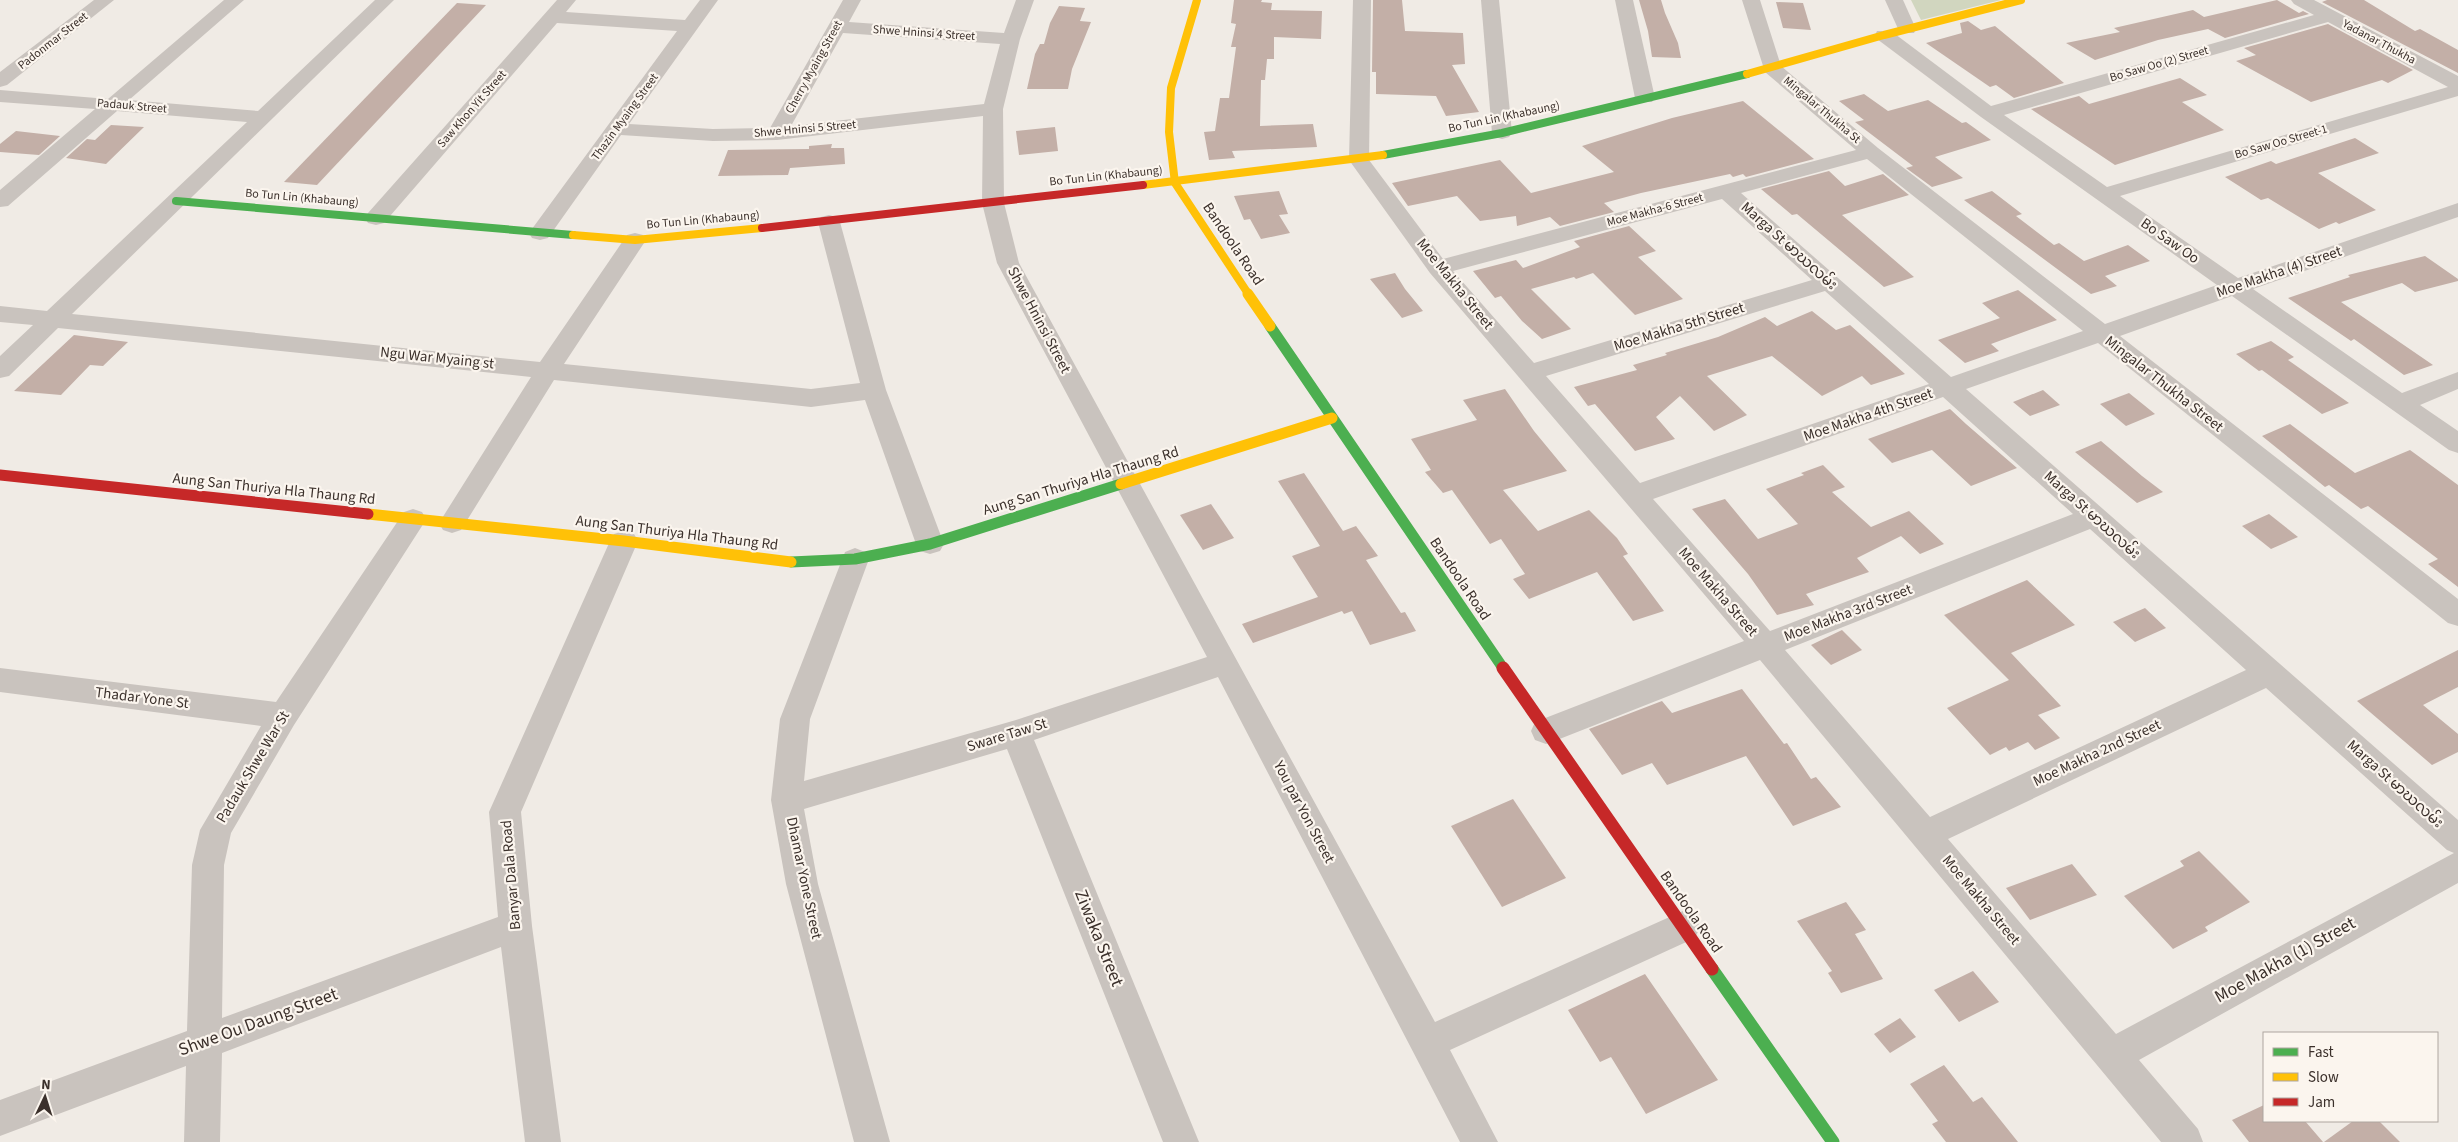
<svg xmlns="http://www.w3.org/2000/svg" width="2458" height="1142" font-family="'Source Sans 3','Noto Sans Myanmar',sans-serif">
  <rect width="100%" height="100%" fill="#f0ebe5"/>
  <path fill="#d1d6bf" d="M 1911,0 L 2001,0 L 1921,20 Z"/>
  <g fill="#c3afa7">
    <path d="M 1234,0 L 1262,0 L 1261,2 L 1272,3 L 1271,10 L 1322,11 L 1321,39 L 1274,37 L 1274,59 L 1267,59 L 1265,80 L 1261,80 L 1260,126 L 1313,124 L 1317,147 L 1232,151 L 1235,158 L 1209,160 L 1204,132 L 1215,131 L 1220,98 L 1229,98 L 1236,47 L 1231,47 L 1236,24 L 1231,23 Z"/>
    <path d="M 1373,0 L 1402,0 L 1405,31 L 1463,33 L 1465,64 L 1452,65 L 1479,112 L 1446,116 L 1436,96 L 1376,94 L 1376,72 L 1372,72 Z"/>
    <path d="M 1639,0 L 1661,0 L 1665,13 L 1678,43 L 1681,58 L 1652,57 L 1648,31 Z"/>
    <path d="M 2277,0 L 2299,13 L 2303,11 L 2309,14 L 2225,38 L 2208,29 L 2158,40 L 2095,60 L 2066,43 L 2120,32 L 2114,28 L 2193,10 L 2204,17 Z"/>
    <path d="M 2327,0 L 2364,0 L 2415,31 L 2420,29 L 2458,50 L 2458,73 L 2322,2 Z"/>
    <path d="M 1776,2 L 1803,3 L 1811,30 L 1783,28 Z"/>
    <path d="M 457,3 L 486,5 L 317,185 L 284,182 Z"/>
    <path d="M 1059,6 L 1085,8 L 1080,21 L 1091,22 L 1072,69 L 1068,89 L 1027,89 L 1035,54 L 1040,44 L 1044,44 L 1050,23 Z"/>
    <path d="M 1968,21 L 1981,30 L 1995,26 L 2064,83 L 2014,98 L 1996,85 L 1990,87 L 1926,43 L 1962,33 L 1960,23 Z"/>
    <path d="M 2328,24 L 2413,70 L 2388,83 L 2382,80 L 2311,102 L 2236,61 L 2256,55 L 2244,48 Z"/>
    <path d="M 2180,78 L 2207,95 L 2182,102 L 2224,130 L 2115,165 L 2031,109 L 2079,96 L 2089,104 Z"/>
    <path d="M 1864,94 L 1888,111 L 1928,100 L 1962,123 L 1966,122 L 1991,140 L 1935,157 L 1963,178 L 1932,187 L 1906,168 L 1913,166 L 1855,122 L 1864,120 L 1839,101 Z"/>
    <path d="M 1743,101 L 1814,159 L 1746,177 L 1743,174 L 1733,177 L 1730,174 L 1641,193 L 1604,203 L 1614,212 L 1560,226 L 1550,217 L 1517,226 L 1516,216 L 1480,221 L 1457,196 L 1408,206 L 1392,183 L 1500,160 L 1531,193 L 1614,172 L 1582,146 L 1672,118 Z"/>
    <path d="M 111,125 L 144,127 L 106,164 L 66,158 L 87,139 L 95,140 Z"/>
    <path d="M 1055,127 L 1058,151 L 1019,155 L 1016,131 Z"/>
    <path d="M 16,131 L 60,136 L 39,155 L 0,152 L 0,144 Z"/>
    <path d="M 2355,138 L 2379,153 L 2318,173 L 2376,210 L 2339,224 L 2336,222 L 2319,229 L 2268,198 L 2261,200 L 2225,177 L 2271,161 L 2276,164 Z"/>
    <path d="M 832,144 L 831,148 L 844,148 L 845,164 L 790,168 L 788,175 L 718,176 L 728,150 L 809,149 L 809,146 Z"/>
    <path d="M 1829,171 L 1845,186 L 1883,174 L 1909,195 L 1842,215 L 1914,277 L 1884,287 L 1797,214 L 1792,215 L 1761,189 Z"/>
    <path d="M 1279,191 L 1288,214 L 1279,215 L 1290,233 L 1261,239 L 1250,219 L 1244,220 L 1234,196 Z"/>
    <path d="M 1992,191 L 2022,214 L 2016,216 L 2054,245 L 2059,243 L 2084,261 L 2128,245 L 2150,261 L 2105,276 L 2117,286 L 2091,294 L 1964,200 Z"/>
    <path d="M 1629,226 L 1656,251 L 1638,257 L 1683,299 L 1635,315 L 1593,273 L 1576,279 L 1574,277 L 1531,289 L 1571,329 L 1542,339 L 1522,321 L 1501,296 L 1495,298 L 1473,271 L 1516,260 L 1523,268 L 1580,247 L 1574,241 Z"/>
    <path d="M 2425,256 L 2458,279 L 2458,281 L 2415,292 L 2402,283 L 2341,302 L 2433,365 L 2404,375 L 2354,339 L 2351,341 L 2288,298 L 2350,277 L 2348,275 Z"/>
    <path d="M 1395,273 L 1405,289 L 1423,311 L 1402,318 L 1370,279 Z"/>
    <path d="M 2018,290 L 2057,320 L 1991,344 L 1999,351 L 1965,363 L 1938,340 L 2000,318 L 1982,303 Z"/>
    <path d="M 1812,311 L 1836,330 L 1850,325 L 1905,374 L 1871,385 L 1862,376 L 1822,396 L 1772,356 L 1707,376 L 1747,415 L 1714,431 L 1680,396 L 1656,417 L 1675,439 L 1635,451 L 1595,404 L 1588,406 L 1574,387 L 1637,370 L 1633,365 L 1667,355 L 1665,353 L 1718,337 L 1765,317 L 1777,326 Z"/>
    <path d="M 74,335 L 128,342 L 103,366 L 90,365 L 61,395 L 14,391 Z"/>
    <path d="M 2271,341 L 2294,357 L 2288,360 L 2349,403 L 2322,414 L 2262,370 L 2259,371 L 2236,354 Z"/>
    <path d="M 1505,389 L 1534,431 L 1567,471 L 1503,490 L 1538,531 L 1589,510 L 1617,538 L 1628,554 L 1623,556 L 1664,611 L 1633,621 L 1597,572 L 1529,599 L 1513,579 L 1525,574 L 1501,539 L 1490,544 L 1452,490 L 1443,493 L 1425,472 L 1431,470 L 1411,439 L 1477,420 L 1463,400 Z"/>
    <path d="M 2043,390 L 2060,405 L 2030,416 L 2013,402 Z"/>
    <path d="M 2129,393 L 2155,414 L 2126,426 L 2100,404 Z"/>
    <path d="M 1950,409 L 1966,424 L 2017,468 L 1971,486 L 1932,450 L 1892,463 L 1868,439 Z"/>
    <path d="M 2290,424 L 2355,473 L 2410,450 L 2458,485 L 2458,587 L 2428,564 L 2438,559 L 2368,506 L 2361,509 L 2329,485 L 2325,487 L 2262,436 Z"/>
    <path d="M 2101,441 L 2142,476 L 2163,492 L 2137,503 L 2075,452 Z"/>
    <path d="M 1823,465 L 1845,487 L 1832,492 L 1871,527 L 1909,511 L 1944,544 L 1920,554 L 1901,536 L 1857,558 L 1869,572 L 1806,594 L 1814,605 L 1777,615 L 1748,574 L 1692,509 L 1725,499 L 1758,539 L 1798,524 L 1766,489 L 1804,475 L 1801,473 Z"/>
    <path d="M 1304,473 L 1343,531 L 1356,526 L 1378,556 L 1366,560 L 1401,613 L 1405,612 L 1416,631 L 1370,645 L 1352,611 L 1344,614 L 1342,611 L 1253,643 L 1242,624 L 1318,597 L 1292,556 L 1320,546 L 1278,481 Z"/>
    <path d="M 1211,504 L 1234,538 L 1203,550 L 1180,515 Z"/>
    <path d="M 2269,514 L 2298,537 L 2271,549 L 2242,526 Z"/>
    <path d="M 2027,580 L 2075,625 L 2011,653 L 2061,706 L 2038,715 L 2060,738 L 2035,750 L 2028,742 L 2009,751 L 2006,747 L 1990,755 L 1947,708 L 2009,680 L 1944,615 Z"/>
    <path d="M 2145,608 L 2166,628 L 2135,642 L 2113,622 Z"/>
    <path d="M 1842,630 L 1862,650 L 1831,665 L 1811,645 Z"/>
    <path d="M 2458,650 L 2458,687 L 2423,705 L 2458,734 L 2458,752 L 2432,765 L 2357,701 Z"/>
    <path d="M 1742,689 L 1784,744 L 1787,743 L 1811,779 L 1816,777 L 1841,807 L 1793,826 L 1746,756 L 1667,785 L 1652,763 L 1622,775 L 1589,729 L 1662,701 L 1672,713 Z"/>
    <path d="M 1513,799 L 1566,878 L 1502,907 L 1451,826 Z"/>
    <path d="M 2199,851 L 2250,902 L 2205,927 L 2208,931 L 2173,949 L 2124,896 L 2184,866 L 2180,861 Z"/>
    <path d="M 2072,864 L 2097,895 L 2030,920 L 2006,888 Z"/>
    <path d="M 1846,902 L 1866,930 L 1855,934 L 1883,979 L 1841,993 L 1828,973 L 1832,971 L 1797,921 Z"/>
    <path d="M 1973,971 L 1999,1002 L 1959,1022 L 1934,990 Z"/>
    <path d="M 1645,974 L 1718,1080 L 1646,1114 L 1611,1057 L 1600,1062 L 1568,1010 Z"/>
    <path d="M 1900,1018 L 1916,1037 L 1890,1053 L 1874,1034 Z"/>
    <path d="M 1944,1065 L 1973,1102 L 1982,1097 L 2018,1142 L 1946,1142 L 1932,1124 L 1938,1121 L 1910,1084 Z"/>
    <path d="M 2264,1105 L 2264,1121 L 2305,1121 L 2323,1142 L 2249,1142 L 2232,1120 Z"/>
    <path d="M 2353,1121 L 2379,1121 L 2400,1142 L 2324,1142 Z"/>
  </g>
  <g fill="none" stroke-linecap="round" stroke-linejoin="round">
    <g fill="#c9c3be" fill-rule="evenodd">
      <path d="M 94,0 L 114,0 L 7,85 L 0,87 L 0,72 Z"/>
      <path d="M 224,0 L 244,0 L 129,100 L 258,111 L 375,0 L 394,0 L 72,314 L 540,362 L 627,235 L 635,233 L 643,235 L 646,240 L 564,364 L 811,389 L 860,383 L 818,222 L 821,217 L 829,215 L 837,217 L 840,222 L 886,390 L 944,544 L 940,551 L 930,554 L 920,551 L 916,544 L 865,400 L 811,407 L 554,380 L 461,530 L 452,533 L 443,530 L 439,523 L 531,377 L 58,328 L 9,376 L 0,378 L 0,356 L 33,325 L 0,322 L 0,306 L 47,311 L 247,122 L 117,111 L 8,206 L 0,207 L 0,190 L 95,109 L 0,102 L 0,90 L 108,99 Z"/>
      <path d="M 557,0 L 576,0 L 566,12 L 685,20 L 700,0 L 718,0 L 629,124 L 713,129 L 770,128 L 843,0 L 861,0 L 849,22 L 1004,33 L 1016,0 L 1034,0 L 1020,39 L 1003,109 L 1004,203 L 1019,263 L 1435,1022 L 1683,911 L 1695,916 L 1700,927 L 1695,938 L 1450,1050 L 1498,1142 L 1460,1142 L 1218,677 L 1034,740 L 1199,1142 L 1163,1142 L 1007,749 L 804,809 L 818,884 L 890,1142 L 854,1142 L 786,884 L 771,800 L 780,719 L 845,552 L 855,548 L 865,552 L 869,559 L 810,719 L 804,781 L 1016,720 L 1207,657 L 997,263 L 982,203 L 983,116 L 777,140 L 713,141 L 621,135 L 548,238 L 540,240 L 532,238 L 529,233 L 677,31 L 557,23 L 384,223 L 376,225 L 368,223 L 365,218 L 368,213 ZM 843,33 L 1000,44 L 984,104 L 791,126 Z"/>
      <path d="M 1353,0 L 1371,0 L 1369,160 L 1443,259 L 1856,150 L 1765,72 L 1742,0 L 1760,0 L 1781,66 L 1878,148 L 2105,324 L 2217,285 L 1981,117 L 1877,39 L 1875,35 L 1877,31 L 1891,31 L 1991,106 L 2314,15 L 2294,4 L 2291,0 L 2314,0 L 2458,76 L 2458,96 L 2120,196 L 2238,278 L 2458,203 L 2458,217 L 2253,289 L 2402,393 L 2458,372 L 2458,389 L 2420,405 L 2458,431 L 2458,453 L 2449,450 L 2232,296 L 2120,336 L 2458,599 L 2458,626 L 2448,623 L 2098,343 L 1966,389 L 2458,820 L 2458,883 L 2139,1060 L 2198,1129 L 2203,1142 L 2161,1142 L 1760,660 L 1557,740 L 1546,744 L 1535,740 L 1531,731 L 1535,722 L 1744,641 L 1430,273 L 1349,160 ZM 2328,22 L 2448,87 L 2107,187 L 2004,115 ZM 1867,159 L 2083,331 L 1951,377 L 1741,193 ZM 1722,199 L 1812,280 L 1534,363 L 1453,271 ZM 1825,291 L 1929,384 L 1640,483 L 1546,376 ZM 1943,397 L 2073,514 L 1770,631 L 1653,499 ZM 2090,529 L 2246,670 L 1930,817 L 1785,650 ZM 2266,688 L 2447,850 L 2454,853 L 2116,1034 L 1948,839 Z"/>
      <path d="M 1481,0 L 1499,0 L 1512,133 L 1509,137 L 1502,139 L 1495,137 L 1492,133 Z"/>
      <path d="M 1615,0 L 1633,0 L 1655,98 L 1652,102 L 1638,102 L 1635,98 Z"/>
      <path d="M 1885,0 L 1903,0 L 1916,29 L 1914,33 L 1900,33 Z"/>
      <path d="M 413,509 L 422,512 L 426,519 L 422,526 L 294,725 L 231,833 L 224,865 L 222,1018 L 498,917 L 489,812 L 610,541 L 614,534 L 624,531 L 634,534 L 638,541 L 521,812 L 532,926 L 561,1142 L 525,1142 L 501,947 L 222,1053 L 220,1142 L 184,1142 L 186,1066 L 0,1136 L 0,1100 L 187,1031 L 192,865 L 200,830 L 261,726 L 0,692 L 0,668 L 276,702 L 404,512 Z"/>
    </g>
    <g stroke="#4caf50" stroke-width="8">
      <path d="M 1383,155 L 1502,133 L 1747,74"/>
      <path d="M 176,201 L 573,235"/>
    </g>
    <g stroke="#4caf50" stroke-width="11">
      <path d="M 1270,326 L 1503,668"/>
      <path d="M 791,562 L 855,559 L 930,544 L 1121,484"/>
    </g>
    <path stroke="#4caf50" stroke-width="13" d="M 1712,969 L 1833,1142"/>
    <g stroke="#ffc107" stroke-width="8">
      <path d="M 1197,0 L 1171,88 L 1169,132 L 1175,183 L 1249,295"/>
      <path d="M 1747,74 L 1884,35 L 2021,0"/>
      <path d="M 1143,185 L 1383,155"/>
      <path d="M 573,235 L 635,240 L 762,228"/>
    </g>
    <g stroke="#ffc107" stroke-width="11">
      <path d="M 1248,294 L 1270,326"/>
      <path d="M 1121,484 L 1332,418"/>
      <path d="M 368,514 L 624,541 L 791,562"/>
    </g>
    <path stroke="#c62828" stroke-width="8" d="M 762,228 L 1143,185"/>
    <path stroke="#c62828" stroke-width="11" d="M 0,475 L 368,514"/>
    <path stroke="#c62828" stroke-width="13" d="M 1503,668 L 1712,969"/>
  </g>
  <g text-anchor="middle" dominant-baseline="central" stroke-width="4.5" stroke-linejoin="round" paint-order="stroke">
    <g font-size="12" fill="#3b302b" stroke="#fbf5ee">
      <text transform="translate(924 33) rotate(4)">Shwe Hninsi 4 Street</text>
      <text transform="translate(53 41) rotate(-38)">Padonmar Street</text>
      <text transform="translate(2379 42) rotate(28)">Yadanar Thukha</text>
      <text transform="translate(2159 64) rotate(-16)">Bo Saw Oo (2) Street</text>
      <text transform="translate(814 67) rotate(-61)">Cherry Myaing Street</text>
      <text transform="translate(132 106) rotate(5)">Padauk Street</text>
      <text transform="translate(472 109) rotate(-49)">Saw Khon Yit Street</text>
      <text transform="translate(1822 110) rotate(40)">Mingalar Thukha St</text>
      <text transform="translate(625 117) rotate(-54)">Thazin Myaing Street</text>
      <text transform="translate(1504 117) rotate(-12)">Bo Tun Lin (Khabaung)</text>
      <text transform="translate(805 129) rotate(-5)">Shwe Hninsi 5 Street</text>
      <text transform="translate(2281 142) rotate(-16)">Bo Saw Oo Street-1</text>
      <text transform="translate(1106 176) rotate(-6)">Bo Tun Lin (Khabaung)</text>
      <text transform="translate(302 198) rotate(5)">Bo Tun Lin (Khabaung)</text>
      <text transform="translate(1655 210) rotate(-15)">Moe Makha-6 Street</text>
      <text transform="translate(703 220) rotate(-5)">Bo Tun Lin (Khabaung)</text>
    </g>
    <g font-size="15" fill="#3b302b" stroke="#fbf5ee">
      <text transform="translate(2170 241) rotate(35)">Bo Saw Oo</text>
      <text transform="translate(1233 244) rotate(56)">Bandoola Road</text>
      <text transform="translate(1789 246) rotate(42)">Marga St မာဃလမ်း</text>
      <text transform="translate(2279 272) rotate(-19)">Moe Makha (4) Street</text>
      <text transform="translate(1455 284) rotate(51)">Moe Makha Street</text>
      <text transform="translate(1039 320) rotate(62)">Shwe Hninsi Street</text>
      <text transform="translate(1679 327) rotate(-17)">Moe Makha 5th Street</text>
      <text transform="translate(437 358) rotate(6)">Ngu War Myaing st</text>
      <text transform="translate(2164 384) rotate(38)">Mingalar Thukha Street</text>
      <text transform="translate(1868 415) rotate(-19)">Moe Makha 4th Street</text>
      <text transform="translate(1081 481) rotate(-17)">Aung San Thuriya Hla Thaung Rd</text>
      <text transform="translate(274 489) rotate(6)">Aung San Thuriya Hla Thaung Rd</text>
      <text transform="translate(2092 515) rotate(42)">Marga St မာဃလမ်း</text>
      <text transform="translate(677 533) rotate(7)">Aung San Thuriya Hla Thaung Rd</text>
      <text transform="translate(1460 579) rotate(56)">Bandoola Road</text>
      <text transform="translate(1718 592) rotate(49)">Moe Makha Street</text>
      <text transform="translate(1848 613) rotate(-21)">Moe Makha 3rd Street</text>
      <text transform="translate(142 698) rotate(7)">Thadar Yone St</text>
      <text transform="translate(1007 735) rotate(-17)">Sware Taw St</text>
      <text transform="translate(2097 753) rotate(-25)">Moe Makha 2nd Street</text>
      <text transform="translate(253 767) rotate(-59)">Padauk Shwe War St</text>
      <text transform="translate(2395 784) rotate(42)">Marga St မာဃလမ်း</text>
      <text transform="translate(1304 812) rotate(62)">You par Yon Street</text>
      <text transform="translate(511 875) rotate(-95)">Banyar Dala Road</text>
      <text transform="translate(804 878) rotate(78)">Dhamar Yone Street</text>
      <text transform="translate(1981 900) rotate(50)">Moe Makha Street</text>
      <text transform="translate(1691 912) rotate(55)">Bandoola Road</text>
    </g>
    <g font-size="18" fill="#3b302b" stroke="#fbf5ee">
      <text transform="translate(1099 938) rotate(68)">Ziwaka Street</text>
      <text transform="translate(2285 960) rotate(-29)">Moe Makha (1) Street</text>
      <text transform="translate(258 1022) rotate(-20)">Shwe Ou Daung Street</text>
    </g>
  </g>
  <rect x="2263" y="1032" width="175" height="90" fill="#fbf5ee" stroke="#aea6a0"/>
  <rect x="2273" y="1048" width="25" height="8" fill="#4caf50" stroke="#aea6a0"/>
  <text x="2308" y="1057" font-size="15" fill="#3b302b">Fast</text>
  <rect x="2273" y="1073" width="25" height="8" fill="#ffc107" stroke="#aea6a0"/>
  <text x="2308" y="1082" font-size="15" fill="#3b302b">Slow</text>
  <rect x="2273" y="1098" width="25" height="8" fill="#c62828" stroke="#aea6a0"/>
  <text x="2308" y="1107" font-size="15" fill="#3b302b">Jam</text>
  <g transform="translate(45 1097) rotate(4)" stroke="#fbf5ee" stroke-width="4" paint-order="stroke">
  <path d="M0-4L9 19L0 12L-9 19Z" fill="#3b302b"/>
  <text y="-8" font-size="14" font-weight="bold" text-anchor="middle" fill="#3b302b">N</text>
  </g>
</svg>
